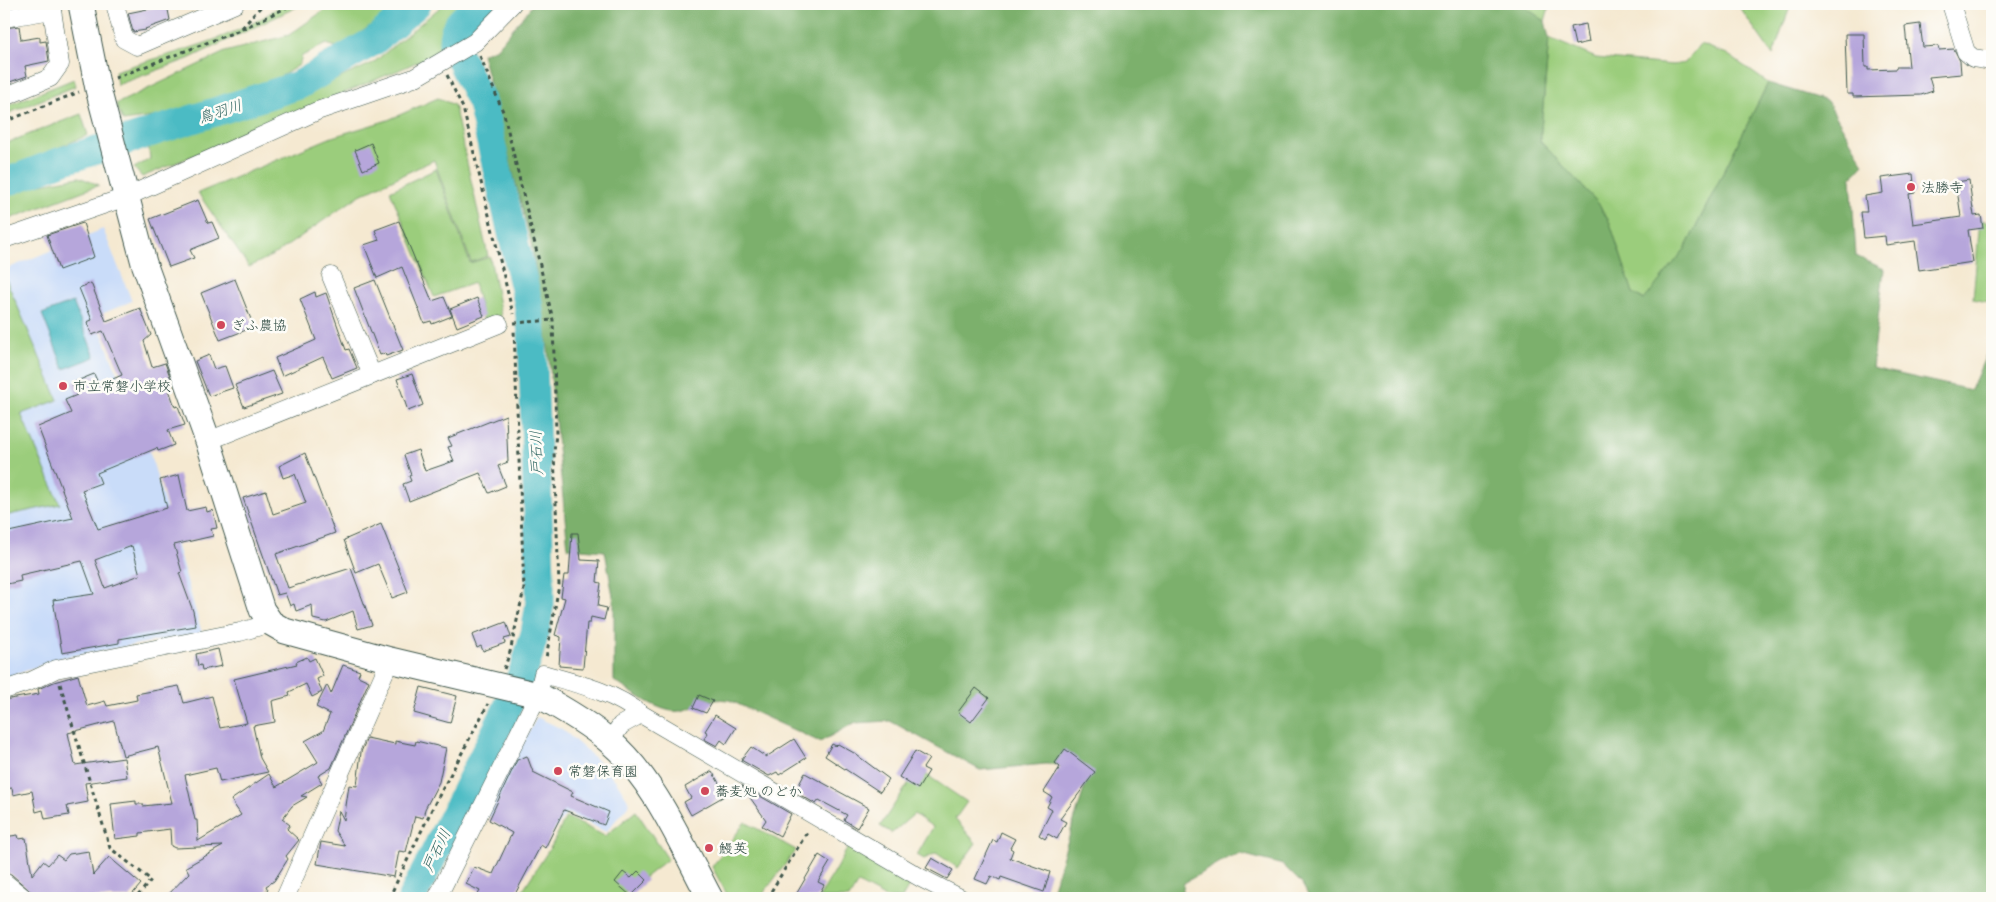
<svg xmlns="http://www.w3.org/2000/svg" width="1996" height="902" font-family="Delius,'Klee One',sans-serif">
  <rect width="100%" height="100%" fill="#fdfcf7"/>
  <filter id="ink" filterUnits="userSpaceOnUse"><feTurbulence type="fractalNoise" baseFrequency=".02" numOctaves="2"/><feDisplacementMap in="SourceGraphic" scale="10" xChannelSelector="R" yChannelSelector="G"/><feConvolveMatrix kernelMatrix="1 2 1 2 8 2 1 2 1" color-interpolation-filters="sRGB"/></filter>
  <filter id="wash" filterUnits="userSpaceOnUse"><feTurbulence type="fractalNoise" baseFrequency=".0096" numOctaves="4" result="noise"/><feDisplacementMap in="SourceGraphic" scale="20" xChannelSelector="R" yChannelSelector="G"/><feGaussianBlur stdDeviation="1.12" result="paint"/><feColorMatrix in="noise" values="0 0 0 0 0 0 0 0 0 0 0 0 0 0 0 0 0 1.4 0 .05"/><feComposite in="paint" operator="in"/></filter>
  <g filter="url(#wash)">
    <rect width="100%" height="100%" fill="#f5e9d1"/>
    <g fill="#c9dcf9">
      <path d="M 103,229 L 132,301 L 95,317 L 151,456 L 202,633 L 60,658 L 4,679 L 4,270 Z"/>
      <path d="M 537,717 L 562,729 L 599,762 L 616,781 L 630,803 L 606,832 L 567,813 L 545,843 L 485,814 Z"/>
    </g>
    <g fill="#9bcd7c" stroke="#5d8558">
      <path d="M 282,4 L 303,4 L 188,59 L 117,85 L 115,71 C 164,55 244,37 282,4 Z"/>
      <path d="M 333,4 L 400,4 L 340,48 L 326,44 L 302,56 L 299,65 L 234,106 L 123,121 L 116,104 L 225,52 L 289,35 Z"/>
      <path d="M 444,4 L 493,4 L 466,32 L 428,57 L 399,70 L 142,177 L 134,168 L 150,159 L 148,142 L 165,135 L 175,120 L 270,109 L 373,63 Z"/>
      <path d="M 1520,4 L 1550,4 L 1545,21 Z"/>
      <path d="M 1737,4 L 1791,4 L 1773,55 Z"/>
      <path d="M 1549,38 L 1596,58 L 1673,65 L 1685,63 L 1700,44 L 1727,54 L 1768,83 L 1685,249 L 1645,300 L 1633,293 L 1610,223 L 1598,203 L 1540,141 Z"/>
      <path d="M 74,79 L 76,86 L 4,115 L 4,107 Z"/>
      <path d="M 438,98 L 454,105 L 488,256 L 471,262 L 434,160 L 360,195 L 277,253 L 249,267 L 198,193 L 332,137 L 388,120 Z"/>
      <path d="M 81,114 L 88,135 L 4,171 L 4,144 Z"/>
      <path d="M 436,169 L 470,263 L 490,257 L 501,316 L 484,321 L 474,283 L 434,297 L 390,191 Z"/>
      <path d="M 79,177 L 99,185 L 4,221 L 4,196 L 31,186 Z"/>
      <path d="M 1980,220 L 1992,223 L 1992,303 L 1973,299 Z"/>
      <path d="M 5,277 L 58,400 L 21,414 L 60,504 L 4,516 Z"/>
      <path d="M 918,769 L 967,802 L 955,819 L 976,843 L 958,868 L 936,853 L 924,859 L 917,855 L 933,827 L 914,814 L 892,833 L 880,826 Z"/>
      <path d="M 636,811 L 668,859 L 619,898 L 531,898 L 522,891 L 552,845 L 566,817 L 605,836 Z"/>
      <path d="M 745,822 L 796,850 L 760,898 L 729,898 L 712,867 Z"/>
      <path d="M 850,844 L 913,879 L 902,898 L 886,898 L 858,883 L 849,898 L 819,898 Z"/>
    </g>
    <path fill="#7cb06c" stroke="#4e7650" d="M 533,4 L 1520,4 L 1545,21 L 1549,38 L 1540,141 L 1598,203 L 1610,223 L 1633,293 L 1644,300 L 1685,249 L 1768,83 L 1827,101 L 1864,164 L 1851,178 L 1856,256 L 1884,269 L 1872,368 L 1971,390 L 1992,341 L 1992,898 L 1306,898 L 1308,895 L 1302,884 L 1283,865 L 1241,854 L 1229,857 L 1184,883 L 1181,898 L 1056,898 L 1051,894 L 1085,786 L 1083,773 L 1072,766 L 1046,764 L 980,770 L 890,721 L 854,723 L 820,742 L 729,700 C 707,697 700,707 681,711 C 662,715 630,691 614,681 L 614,602 L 605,551 L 568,548 L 548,348 L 531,242 L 482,54 L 497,48 Z"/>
    <path fill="#4cbbc4" stroke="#367c7c" d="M 73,302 L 95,357 L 64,369 L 42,314 Z"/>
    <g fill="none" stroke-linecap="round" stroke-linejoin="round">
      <g stroke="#4cbbc4" stroke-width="29">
        <path d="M 4,183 L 59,162 L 299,85 L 374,41 L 417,4"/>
        <path d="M 412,898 L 505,713 L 525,667 L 535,633 L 540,603 L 540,576 L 532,333 L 528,302 L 482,104 L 453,44 C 452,23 467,16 481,4"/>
      </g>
    </g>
    <g id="blocks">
      <g fill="#b6a6db" fill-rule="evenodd">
        <path d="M 167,5 L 170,20 L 145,29 L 146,30 L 133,32 L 128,13 Z"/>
        <path d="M 1586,24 L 1589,42 L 1575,45 L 1571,27 Z"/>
        <path d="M 1920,24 L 1923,47 L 1938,46 L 1939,50 L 1954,49 L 1960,61 L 1961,74 L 1929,77 L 1933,91 L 1921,95 L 1853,97 L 1853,94 L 1847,94 L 1845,34 L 1864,34 L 1865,67 L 1868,67 L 1868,70 L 1896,69 L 1896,67 L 1909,67 L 1905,26 Z"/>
        <path d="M 19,26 L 21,40 L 40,37 L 40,42 L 46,41 L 49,61 L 25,66 L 27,76 L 4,84 L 4,28 Z"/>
        <path d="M 371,143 L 379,163 L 363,170 L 355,150 Z"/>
        <path d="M 1913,174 L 1915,193 L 1909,194 L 1913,224 L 1961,217 L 1956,182 L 1969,180 L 1974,216 L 1981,215 L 1983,228 L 1968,230 L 1973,262 L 1919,270 L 1915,241 L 1886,245 L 1885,236 L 1864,238 L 1861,212 L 1867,212 L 1865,196 L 1883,193 L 1881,178 Z"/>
        <path d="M 198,200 L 208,223 L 212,222 L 219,238 L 190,250 L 194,258 L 169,267 L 150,219 Z"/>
        <path d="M 399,221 L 432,301 L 444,297 L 452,316 L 432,324 L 431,321 L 424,323 L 402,267 L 377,278 L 364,245 L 379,240 L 375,230 Z"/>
        <path d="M 83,223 L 94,257 L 59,270 L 47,235 Z"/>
        <path d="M 235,279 L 254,327 L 220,340 L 201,293 Z"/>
        <path d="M 375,280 L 403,350 L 386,356 L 385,353 L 380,355 L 354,288 Z"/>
        <path d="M 91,283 L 106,321 L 140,308 L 151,335 L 144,341 L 152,367 L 165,363 L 171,379 L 166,381 L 175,407 L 178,406 L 185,425 L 168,430 L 174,445 L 158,451 L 157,448 L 97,473 L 101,483 L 82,490 L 98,529 L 167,508 L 160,480 L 179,475 L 187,511 L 206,507 L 207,512 L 213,510 L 217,528 L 211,529 L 213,536 L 174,545 L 182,572 L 179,573 L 193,611 L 196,626 L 119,639 L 119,643 L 62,653 L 53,600 L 94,594 L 82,561 L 20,575 L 21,581 L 7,584 L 6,578 L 4,578 L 4,533 L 73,518 L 38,427 L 71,413 L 65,400 L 77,395 L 72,383 L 94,374 L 99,385 L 122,375 L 103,331 L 92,335 L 87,322 L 92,320 L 79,288 ZM 132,546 L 140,575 L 105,588 L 95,560 Z"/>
        <path d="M 315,292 L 316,297 L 326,293 L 346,350 L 349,349 L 357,368 L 332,378 L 323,357 L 282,376 L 275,358 L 316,340 L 300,299 Z"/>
        <path d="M 477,298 L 484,316 L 457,327 L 450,309 Z"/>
        <path d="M 209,355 L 214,369 L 225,366 L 233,388 L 209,396 L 195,361 Z"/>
        <path d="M 272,371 L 282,394 L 244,407 L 235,385 Z"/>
        <path d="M 412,374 L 423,405 L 408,411 L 397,379 Z"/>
        <path d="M 506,415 L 508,462 L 498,466 L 506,486 L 489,493 L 480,473 L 409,501 L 403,484 L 411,481 L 409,476 L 411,475 L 404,455 L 418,450 L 425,471 L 454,461 L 448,447 L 452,446 L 448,438 Z"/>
        <path d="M 305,453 L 335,533 L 276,554 L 288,588 L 351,568 L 372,625 L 358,629 L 353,611 L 326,622 L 313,619 L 312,605 L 296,611 L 294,604 L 290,606 L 285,593 L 277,595 L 243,498 L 266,491 L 273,514 L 306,503 L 295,474 L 283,478 L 279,466 Z"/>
        <path d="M 381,524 L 408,592 L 392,598 L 378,564 L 356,573 L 344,540 Z"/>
        <path d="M 572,533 L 578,533 L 581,560 L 599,561 L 597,582 L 601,583 L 598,606 L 607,608 L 604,620 L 591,617 L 590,623 L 587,623 L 583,668 L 559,666 L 561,637 L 555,635 L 565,598 L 561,597 L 564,575 L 569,575 Z"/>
        <path d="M 506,622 L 511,637 L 504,639 L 505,643 L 483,651 L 481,646 L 477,648 L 472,635 Z"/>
        <path d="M 218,649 L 222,666 L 202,670 L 201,665 L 198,666 L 196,654 Z"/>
        <path d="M 307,657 L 309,661 L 315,658 L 323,676 L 317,679 L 322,692 L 312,697 L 306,684 L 289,692 L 290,696 L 272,701 L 275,722 L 253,726 L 260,758 L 268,772 L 220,782 L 216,768 L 185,775 L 195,820 L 197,820 L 198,841 L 241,815 L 231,800 L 269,774 L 276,787 L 318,762 L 305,741 L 323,731 L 330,714 L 316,707 L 327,685 L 331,694 L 343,665 L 360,671 L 358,676 L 369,681 L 331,768 L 318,776 L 322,783 L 301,796 L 307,797 L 292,806 L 282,819 L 290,825 L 287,829 L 299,840 L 286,856 L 288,859 L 274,881 L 266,886 L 268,890 L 264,892 L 268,898 L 165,898 L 189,873 L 186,867 L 223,846 L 175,848 L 171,846 L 170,829 L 140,833 L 140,836 L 115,839 L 111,804 L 136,801 L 136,804 L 143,804 L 143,806 L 172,803 L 158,747 L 123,756 L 114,721 L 68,733 L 75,765 L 124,758 L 127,777 L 85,783 L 88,802 L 67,806 L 69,815 L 45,819 L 43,810 L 36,812 L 32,791 L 13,795 L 12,788 L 4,789 L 4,700 L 39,694 L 38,689 L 54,682 L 78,675 L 87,706 L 105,701 L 107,706 L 137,700 L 136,694 L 179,686 L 184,703 L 212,696 L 220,728 L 247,723 L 234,679 L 297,664 L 296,662 Z"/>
        <path d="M 421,687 L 457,696 L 450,723 L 414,713 Z"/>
        <path d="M 976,688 L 989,698 L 971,722 L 958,712 Z"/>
        <path d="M 699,695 L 713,701 L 706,713 L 693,708 Z"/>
        <path d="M 715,715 L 736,728 L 726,744 L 721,740 L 717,746 L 704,739 L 708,733 L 705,731 Z"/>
        <path d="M 367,738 L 395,744 L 395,741 L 415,745 L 416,741 L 446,748 L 439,782 L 425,809 L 423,818 L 415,816 L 406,852 L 399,851 L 394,877 L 317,864 L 321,842 L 345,846 L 335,831 L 339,811 L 344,820 L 349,785 L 357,786 L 361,752 Z"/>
        <path d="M 794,739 L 806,758 L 779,775 L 777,772 L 769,776 L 741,760 L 751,747 L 766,757 Z"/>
        <path d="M 832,744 L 836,746 L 838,744 L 854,753 L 889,779 L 880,792 L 825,756 Z"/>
        <path d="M 1065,749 L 1095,772 L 1060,819 L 1066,822 L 1057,839 L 1048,834 L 1045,839 L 1039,835 L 1052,810 L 1047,807 L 1052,797 L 1044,792 L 1060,767 L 1055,763 Z"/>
        <path d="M 915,751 L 929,759 L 923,768 L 929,771 L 918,789 L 899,777 Z"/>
        <path d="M 527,756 L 533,772 L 573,792 L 571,796 L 609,812 L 604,825 L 564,810 L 545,848 L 541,845 L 513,898 L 476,898 L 480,891 L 466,884 L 474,867 L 493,874 L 512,833 L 489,820 L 517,760 Z"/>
        <path d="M 712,771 L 726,795 L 691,815 L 684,802 L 691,798 L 685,787 Z"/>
        <path d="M 805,773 L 869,808 L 857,828 L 844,820 L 847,815 L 819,800 L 816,804 L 795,792 Z"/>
        <path d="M 741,785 L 791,814 L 780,836 L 762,826 L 766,820 Z"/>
        <path d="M 1001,832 L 1015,839 L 1010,848 L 1013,850 L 1010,858 L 1050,872 L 1044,892 L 1001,877 L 1000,880 L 991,876 L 987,884 L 975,879 L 993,840 L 997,842 Z"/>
        <path d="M 18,835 L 19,839 L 26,838 L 32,875 L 43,861 L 48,865 L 57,855 L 64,860 L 69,854 L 89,851 L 93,875 L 109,857 L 141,884 L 129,898 L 38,898 L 11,874 L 4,872 L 4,837 Z"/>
        <path d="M 819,855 L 830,862 L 818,882 L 824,885 L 817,898 L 794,898 Z"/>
        <path d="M 932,858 L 953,870 L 947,879 L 926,868 Z"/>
        <path d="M 638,871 L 647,880 L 631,896 L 615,882 L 623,872 L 631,878 Z"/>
      </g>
    </g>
  </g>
  <g filter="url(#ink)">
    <use href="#blocks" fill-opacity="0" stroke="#3f574c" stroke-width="1"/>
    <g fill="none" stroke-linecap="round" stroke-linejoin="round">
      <defs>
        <g id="street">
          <path d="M 115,4 L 124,39 L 137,46 L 235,4"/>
          <path d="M 1951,4 L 1966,52 L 1973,58 L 1992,61"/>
          <path d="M 4,18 L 52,10 L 51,4"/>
          <path d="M 4,97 L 50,78 L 60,64 L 52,10"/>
          <path d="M 4,239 L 126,197 L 317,111 L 414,78 L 475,42 L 512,4"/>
          <path d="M 331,276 L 372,375"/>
          <path d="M 208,441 L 499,324"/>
          <path d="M 4,690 L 31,681 L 56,669 L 240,632 L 271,623"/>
          <path d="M 610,741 L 621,725 L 641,714 L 921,878 L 960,898"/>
          <path d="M 4,882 L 24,898"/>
          <path d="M 285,898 L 390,660"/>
          <path d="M 437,898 L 538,695 L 543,674 C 578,684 612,691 641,714"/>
        </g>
        <path id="secondary" d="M 81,4 L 98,89 L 144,263 L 208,441 L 262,610 L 271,623 L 285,631 L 390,660 L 538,695 C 562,708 588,723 609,741 C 654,778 683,848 710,898"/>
      </defs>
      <use href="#street" stroke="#3f574c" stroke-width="19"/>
      <use href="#secondary" stroke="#3f574c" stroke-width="27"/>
      <g stroke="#3f574c" stroke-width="3" stroke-dasharray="4 4" stroke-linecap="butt">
        <path d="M 242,28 L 263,4"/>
        <path d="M 480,56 L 504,114 L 553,320 L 556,434 L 554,452 L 559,585 L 546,658"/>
        <path d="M 447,75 L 463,108 L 513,314"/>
        <path d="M 115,78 L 240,30 L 294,4"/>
        <path d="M 4,122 L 79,92"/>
        <path d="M 514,323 L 553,320"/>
        <path d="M 504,669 L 510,652 L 524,589 L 514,330"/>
        <path d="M 60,684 L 110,848 L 151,880 L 136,898"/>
        <path d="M 389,898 L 433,807 L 488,704"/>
        <path d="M 767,898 L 808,831"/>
      </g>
      <use href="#street" stroke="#fff" stroke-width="18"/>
      <use href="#secondary" stroke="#fff" stroke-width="25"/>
    </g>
  </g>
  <g fill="#d1495b" stroke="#fdfcf7" stroke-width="2">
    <circle cx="1911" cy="187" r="5"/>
    <circle cx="221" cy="325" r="5"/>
    <circle cx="63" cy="386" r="5"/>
    <circle cx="558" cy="771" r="5"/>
    <circle cx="705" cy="791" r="5"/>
    <circle cx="709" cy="848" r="5"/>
  </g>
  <g text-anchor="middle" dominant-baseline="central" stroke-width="5" stroke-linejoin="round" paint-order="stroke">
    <g font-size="14" fill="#1f3d34" stroke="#fdfcf7" text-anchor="start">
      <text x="1921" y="187">法勝寺</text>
      <text x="231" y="325">ぎふ農協</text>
      <text x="73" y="386">市立常磐小学校</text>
      <text x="568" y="771">常磐保育園</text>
      <text x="715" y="791">蕎麦処 のどか</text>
      <text x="719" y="848">鰻英</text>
    </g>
    <g font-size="15" font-style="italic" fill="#2c635f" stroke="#fdfcf7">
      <text transform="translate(220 111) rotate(-18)">鳥羽川</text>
      <text transform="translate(536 453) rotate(-92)">戸石川</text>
      <text transform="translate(436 850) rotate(-64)">戸石川</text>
    </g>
  </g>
  <rect width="1996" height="902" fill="none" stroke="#fdfcf7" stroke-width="20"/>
</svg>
